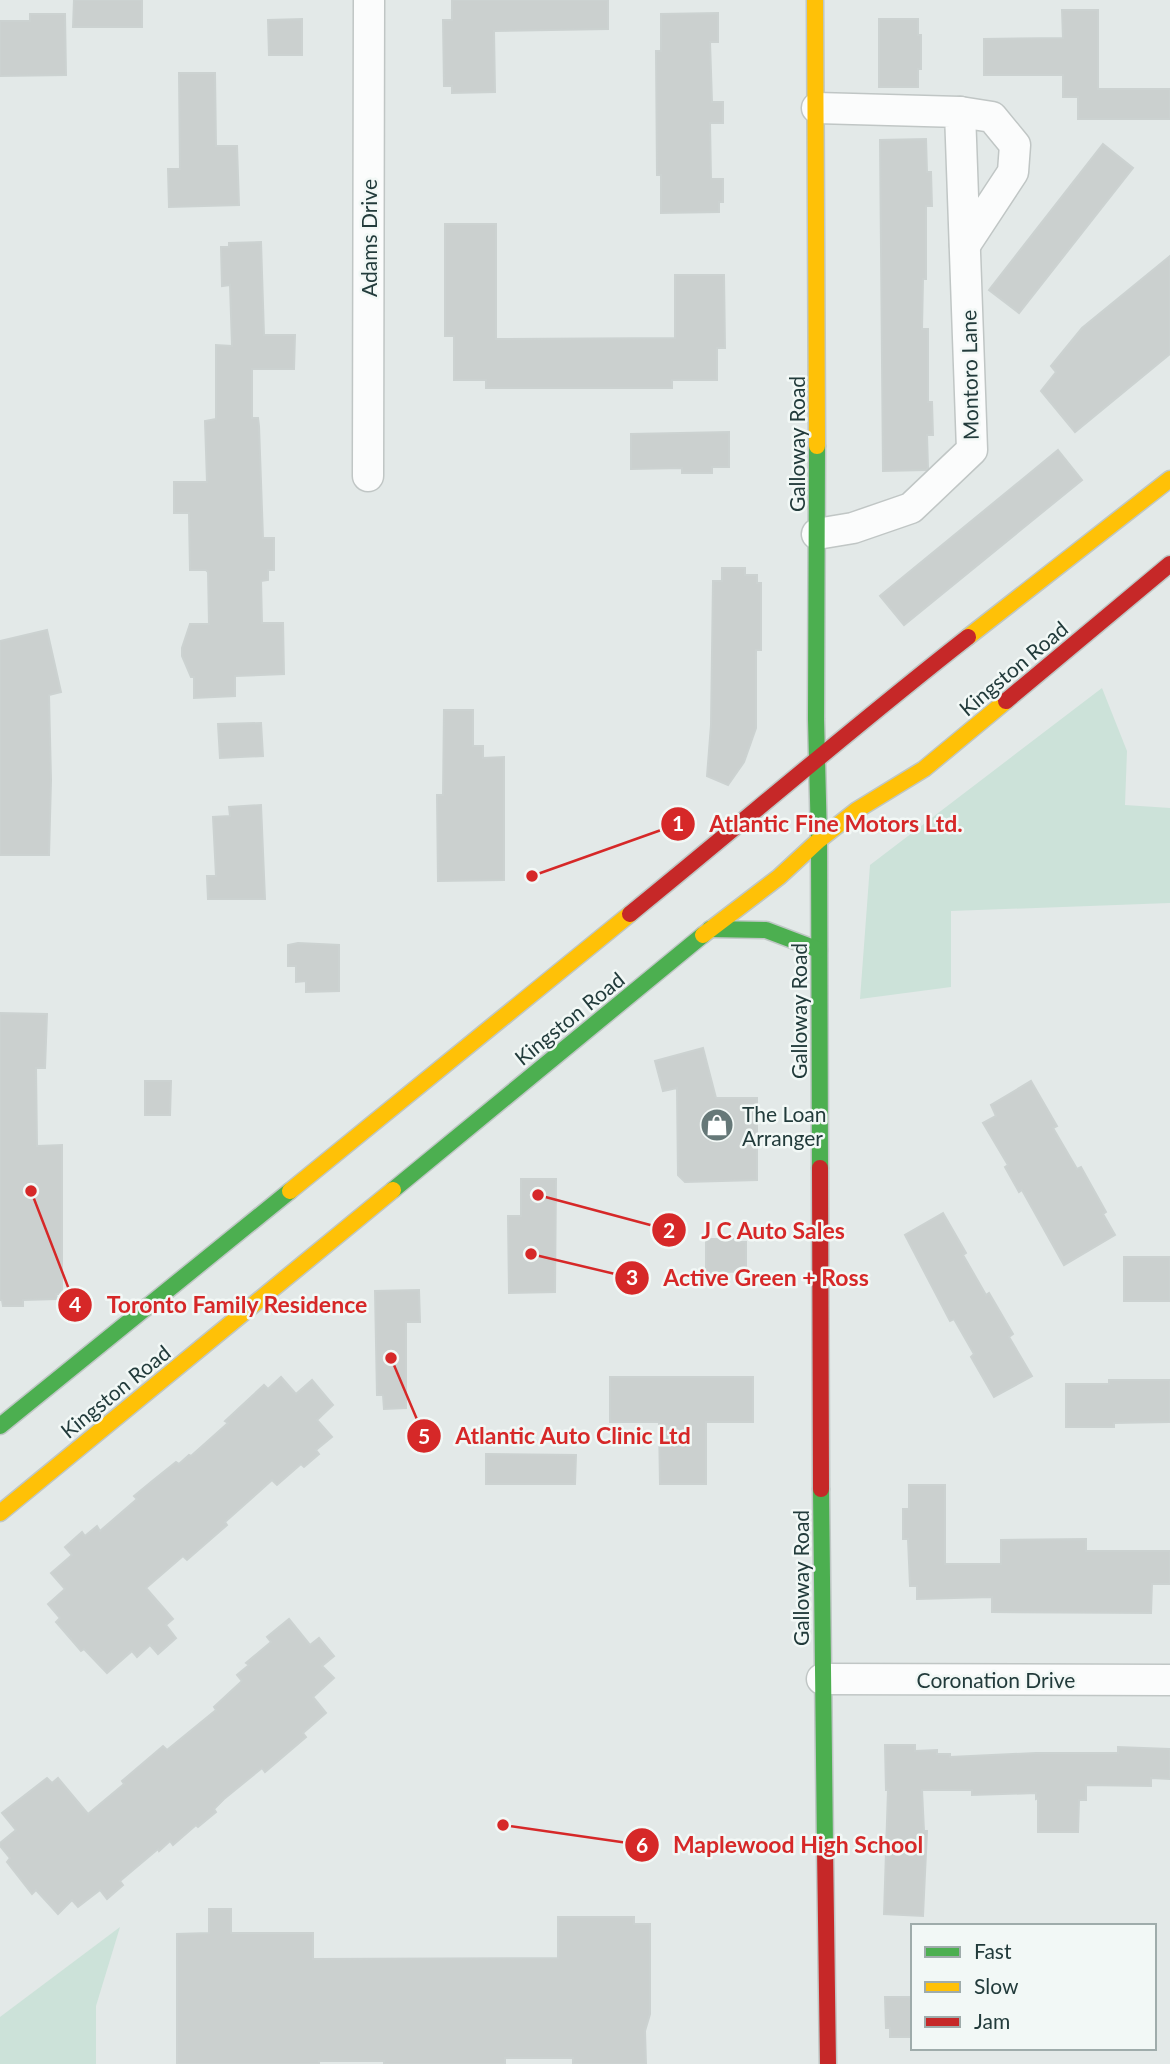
<svg xmlns="http://www.w3.org/2000/svg" width="1170" height="2064" font-family="Lato,sans-serif">
  <rect width="100%" height="100%" fill="#e3e9e8"/>
  <g fill="#cce2d9">
    <path d="M 1102,688 L 1127,751 L 1125,805 L 1170,808 L 1170,903 L 951,911 L 951,987 L 860,999 L 870,865 Z"/>
    <path d="M 120,1927 L 96,2006 L 96,2064 L 0,2064 L 0,2017 Z"/>
  </g>
  <g fill="#cbd0cf" stroke="#ccd2d1" stroke-width="2">
    <path d="M 74,0 L 142,0 L 142,27 L 73,27 Z"/>
    <path d="M 452,0 L 608,0 L 608,29 L 494,31 L 495,92 L 452,93 L 452,86 L 444,86 L 443,20 L 452,20 Z"/>
    <path d="M 1062,10 L 1098,10 L 1098,89 L 1170,89 L 1170,119 L 1078,119 L 1078,97 L 1063,97 L 1063,75 L 984,75 L 984,39 L 1063,38 Z"/>
    <path d="M 718,13 L 718,42 L 710,42 L 712,102 L 723,102 L 723,123 L 710,123 L 711,179 L 723,179 L 723,202 L 719,202 L 719,212 L 661,213 L 661,175 L 657,175 L 656,51 L 661,51 L 661,14 Z"/>
    <path d="M 30,14 L 65,14 L 66,75 L 0,76 L 0,21 L 30,21 Z"/>
    <path d="M 302,19 L 302,55 L 269,55 L 268,20 Z"/>
    <path d="M 879,19 L 918,19 L 918,35 L 921,35 L 921,69 L 918,69 L 918,87 L 879,87 Z"/>
    <path d="M 179,73 L 215,73 L 216,146 L 237,146 L 239,205 L 169,207 L 168,169 L 180,169 Z"/>
    <path d="M 926,139 L 927,172 L 931,172 L 932,206 L 926,206 L 926,279 L 923,279 L 922,329 L 928,329 L 928,402 L 932,402 L 933,435 L 927,435 L 928,468 L 926,470 L 883,471 L 880,140 Z"/>
    <path d="M 1103,144 L 1133,168 L 1019,313 L 989,290 Z"/>
    <path d="M 445,224 L 496,224 L 496,339 L 675,338 L 675,275 L 724,275 L 725,348 L 717,348 L 717,380 L 672,380 L 672,388 L 486,388 L 486,380 L 454,380 L 454,336 L 445,336 Z"/>
    <path d="M 261,242 L 264,335 L 295,335 L 294,369 L 252,369 L 252,418 L 258,418 L 259,426 L 263,538 L 274,538 L 274,570 L 268,570 L 268,580 L 261,581 L 262,623 L 283,623 L 284,674 L 235,676 L 235,696 L 194,698 L 194,677 L 191,677 L 182,656 L 182,648 L 190,624 L 209,624 L 208,572 L 206,570 L 190,570 L 189,513 L 174,513 L 174,482 L 207,482 L 205,421 L 216,419 L 216,345 L 232,346 L 230,285 L 222,286 L 221,247 L 229,247 L 229,243 Z"/>
    <path d="M 1170,256 L 1170,354 L 1075,432 L 1041,391 L 1056,372 L 1051,366 L 1082,328 Z"/>
    <path d="M 729,432 L 729,467 L 712,467 L 712,473 L 682,473 L 682,468 L 631,469 L 631,434 Z"/>
    <path d="M 1058,450 L 1082,480 L 904,625 L 880,596 Z"/>
    <path d="M 722,568 L 745,568 L 745,575 L 757,575 L 757,583 L 761,583 L 761,650 L 756,650 L 756,728 L 744,762 L 728,785 L 707,776 L 711,725 L 713,581 L 722,581 Z"/>
    <path d="M 47,630 L 61,692 L 49,695 L 51,780 L 49,855 L 0,855 L 0,641 Z"/>
    <path d="M 444,710 L 473,710 L 473,746 L 483,746 L 483,758 L 504,757 L 504,880 L 438,881 L 437,795 L 443,795 Z"/>
    <path d="M 261,723 L 263,756 L 220,758 L 218,724 Z"/>
    <path d="M 261,805 L 265,899 L 208,899 L 207,876 L 216,876 L 213,817 L 230,816 L 229,807 Z"/>
    <path d="M 298,943 L 339,945 L 339,991 L 306,992 L 306,981 L 296,982 L 296,966 L 288,966 L 288,945 Z"/>
    <path d="M 0,1013 L 47,1014 L 45,1068 L 36,1068 L 37,1146 L 62,1145 L 62,1294 L 56,1294 L 57,1299 L 23,1300 L 23,1306 L 3,1306 L 2,1300 L 0,1300 Z"/>
    <path d="M 703,1048 L 716,1098 L 757,1098 L 757,1180 L 685,1182 L 678,1175 L 677,1088 L 663,1091 L 655,1061 Z"/>
    <path d="M 145,1081 L 171,1081 L 170,1115 L 145,1115 Z"/>
    <path d="M 1031,1081 L 1057,1126 L 1053,1128 L 1077,1169 L 1081,1167 L 1106,1212 L 1103,1214 L 1115,1235 L 1064,1265 L 1022,1190 L 1019,1192 L 1005,1167 L 1008,1165 L 983,1123 L 996,1116 L 991,1105 Z"/>
    <path d="M 521,1179 L 556,1179 L 555,1292 L 509,1293 L 508,1216 L 521,1216 Z"/>
    <path d="M 943,1213 L 966,1253 L 963,1255 L 986,1295 L 989,1293 L 1013,1334 L 1009,1337 L 1032,1376 L 994,1397 L 971,1357 L 974,1354 L 954,1319 L 950,1321 L 905,1235 Z"/>
    <path d="M 706,1239 L 738,1239 L 739,1242 L 746,1242 L 746,1271 L 706,1273 Z"/>
    <rect x="1124" y="1257" width="46" height="44"/>
    <path d="M 419,1290 L 420,1322 L 406,1322 L 406,1408 L 384,1409 L 383,1395 L 377,1395 L 375,1291 Z"/>
    <path d="M 281,1377 L 296,1394 L 312,1380 L 333,1405 L 317,1420 L 332,1437 L 316,1450 L 319,1454 L 304,1467 L 301,1464 L 277,1485 L 272,1480 L 225,1522 L 227,1525 L 187,1560 L 183,1556 L 146,1588 L 173,1619 L 166,1625 L 176,1638 L 158,1654 L 150,1645 L 137,1657 L 132,1651 L 107,1673 L 84,1649 L 81,1651 L 56,1622 L 60,1618 L 48,1604 L 65,1589 L 51,1573 L 72,1555 L 65,1547 L 82,1532 L 85,1536 L 97,1526 L 100,1531 L 137,1499 L 134,1496 L 151,1482 L 176,1462 L 179,1464 L 189,1455 L 191,1456 L 228,1423 L 225,1421 L 264,1385 L 268,1389 Z"/>
    <path d="M 610,1377 L 753,1377 L 753,1422 L 706,1422 L 706,1484 L 660,1484 L 659,1422 L 610,1422 Z"/>
    <path d="M 1109,1380 L 1170,1380 L 1170,1422 L 1114,1423 L 1114,1427 L 1066,1427 L 1066,1384 L 1109,1384 Z"/>
    <path d="M 486,1454 L 576,1455 L 575,1484 L 486,1484 Z"/>
    <path d="M 909,1485 L 945,1485 L 945,1564 L 1001,1564 L 1001,1540 L 1086,1539 L 1086,1551 L 1170,1551 L 1170,1584 L 1152,1584 L 1151,1613 L 992,1612 L 992,1597 L 917,1599 L 917,1586 L 910,1586 L 908,1539 L 903,1539 L 903,1509 L 909,1509 Z"/>
    <path d="M 289,1619 L 310,1645 L 319,1638 L 334,1656 L 322,1666 L 334,1678 L 313,1697 L 326,1713 L 303,1733 L 306,1737 L 265,1772 L 262,1768 L 224,1799 L 214,1809 L 216,1812 L 198,1827 L 196,1825 L 173,1845 L 170,1841 L 159,1851 L 158,1849 L 120,1881 L 123,1885 L 107,1899 L 100,1890 L 78,1907 L 72,1900 L 58,1914 L 36,1890 L 32,1894 L 7,1862 L 10,1858 L 0,1846 L 0,1843 L 16,1830 L 2,1813 L 47,1778 L 52,1783 L 58,1778 L 88,1814 L 124,1784 L 122,1781 L 163,1746 L 167,1750 L 216,1710 L 214,1707 L 242,1681 L 237,1675 L 249,1665 L 246,1663 L 271,1642 L 267,1637 Z"/>
    <path d="M 885,1745 L 915,1745 L 915,1751 L 937,1750 L 937,1754 L 950,1754 L 950,1757 L 1036,1753 L 1118,1753 L 1118,1747 L 1170,1749 L 1170,1779 L 1151,1778 L 1151,1786 L 1086,1785 L 1086,1800 L 1079,1800 L 1078,1832 L 1038,1832 L 1038,1798 L 1036,1799 L 1036,1793 L 972,1795 L 972,1790 L 922,1790 L 924,1831 L 927,1831 L 923,1916 L 884,1914 L 888,1790 L 886,1790 Z"/>
    <path d="M 209,1909 L 231,1909 L 231,1933 L 313,1933 L 313,1959 L 558,1958 L 558,1917 L 634,1917 L 634,1924 L 650,1924 L 650,2014 L 645,2031 L 646,2064 L 573,2064 L 573,2058 L 505,2058 L 505,2064 L 384,2064 L 384,2061 L 319,2061 L 319,2064 L 177,2064 L 177,1934 L 209,1933 Z"/>
    <path d="M 885,1997 L 913,1997 L 913,2037 L 890,2037 L 890,2028 L 886,2028 Z"/>
  </g>
  <g fill="none" stroke-linecap="round" stroke-linejoin="round">
    <defs>
      <g id="street">
        <path d="M 817,108 L 960,112 L 972,450 L 911,508 L 853,528 L 817,534"/>
        <path d="M 960,112 L 992,117 L 1015,145 L 1013,172 L 965,245"/>
        <path d="M 368,476 L 369,0"/>
        <path d="M 822,1679 L 1170,1680"/>
      </g>
      <g id="fast">
        <path d="M 817,446 L 816,719 L 819,840 L 820,1168"/>
        <path d="M 710,929 L 766,930 L 819,950"/>
        <path d="M 393,1190 L 703,935"/>
        <path d="M 0,1426 L 290,1191"/>
        <path d="M 821,1489 L 825,1848"/>
      </g>
      <g id="slow">
        <path d="M 815,0 L 817,446"/>
        <path d="M 968,637 L 1170,479"/>
        <path d="M 703,935 L 779,877 L 819,840 L 857,810 L 924,769 L 1006,701"/>
        <path d="M 290,1191 L 630,914"/>
        <path d="M 0,1513 L 393,1190"/>
      </g>
      <g id="jam">
        <path d="M 1006,701 L 1170,564"/>
        <path d="M 630,914 C 743,822 853,727 968,637"/>
        <path d="M 820,1168 L 821,1489"/>
        <path d="M 825,1848 L 828,2064"/>
      </g>
    </defs>
    <use href="#street" stroke="#c0c6c5" stroke-width="33"/>
    <use href="#fast" stroke="#bfc7c5" stroke-width="19"/>
    <use href="#slow" stroke="#bfc7c5" stroke-width="19"/>
    <use href="#jam" stroke="#bfc7c5" stroke-width="19"/>
    <use href="#street" stroke="#fbfcfc" stroke-width="30"/>
    <use href="#fast" stroke="#4caf50" stroke-width="16"/>
    <use href="#slow" stroke="#ffc107" stroke-width="16"/>
    <use href="#jam" stroke="#c62828" stroke-width="16"/>
  </g>
  <defs>
    <symbol id="shop-disc" viewBox="-11 -11 22 22"><circle r="9.5" fill="#667878" stroke="#f2f8f6"/><path d="M-5-2.5h2.3a2.7 3.5 0 0 1 5.4 0H5L5.5 6h-11ZM-1.5-2.5h3a1.5 2.3 0 0 0-3 0Z" fill="#fff"/></symbol>
  </defs>
  <g fill-rule="evenodd">
    <use href="#shop-disc" x="698" y="1106" width="38" height="38"/>
  </g>
  <g text-anchor="middle" dominant-baseline="central" stroke-width="5" stroke-linejoin="round" paint-order="stroke">
    <g font-size="21" fill="#223b3b" stroke="#f2f8f6">
      <text transform="translate(368 238) rotate(-90)">Adams Drive</text>
      <text transform="translate(969 375) rotate(-91)">Montoro Lane</text>
      <text transform="translate(796 444) rotate(-90)">Galloway Road</text>
      <text transform="translate(1013 668) rotate(-40)">Kingston Road</text>
      <text transform="translate(798 1011) rotate(-90)">Galloway Road</text>
      <text transform="translate(569 1018) rotate(-39)">Kingston Road</text>
      <text transform="translate(115 1391) rotate(-39)">Kingston Road</text>
      <text transform="translate(800 1578) rotate(-90)">Galloway Road</text>
      <text x="996" y="1679">Coronation Drive</text>
    </g>
    <g font-size="21" fill="#223b3b" stroke="#f2f8f6" text-anchor="start">
      <text x="742" y="1113">The Loan<tspan x="742" dy="24">Arranger</tspan></text>
    </g>
  </g>
  <path fill="none" stroke="#d62828" stroke-width="2.5" d="M532 876L678 824M538 1195L669 1230M531 1254L632 1278M31 1191L75 1305M391 1358L424 1436M503 1825L642 1845"/>
  <g fill="#d62828" stroke="#f2f8f6" stroke-width="2.5">
    <circle cx="532" cy="876" r="7"/>
    <circle cx="538" cy="1195" r="7"/>
    <circle cx="531" cy="1254" r="7"/>
    <circle cx="31" cy="1191" r="7"/>
    <circle cx="391" cy="1358" r="7"/>
    <circle cx="503" cy="1825" r="7"/>
    <circle cx="678" cy="824" r="18"/>
    <circle cx="669" cy="1230" r="18"/>
    <circle cx="632" cy="1278" r="18"/>
    <circle cx="75" cy="1305" r="18"/>
    <circle cx="424" cy="1436" r="18"/>
    <circle cx="642" cy="1845" r="18"/>
  </g>
  <g font-size="21" text-anchor="middle" font-weight="bold" fill="#fff">
    <text x="678" y="831">1</text>
    <text x="669" y="1238">2</text>
    <text x="632" y="1285">3</text>
    <text x="75" y="1312">4</text>
    <text x="424" y="1444">5</text>
    <text x="642" y="1853">6</text>
  </g>
  <g font-size="23" text-anchor="middle" font-weight="bold" fill="#d62828" stroke="#f2f8f6" stroke-width="5" stroke-linejoin="round" paint-order="stroke">
    <text x="836" y="832">Atlantic Fine Motors Ltd.</text>
    <text x="773" y="1239">J C Auto Sales</text>
    <text x="766" y="1286">Active Green + Ross</text>
    <text x="237" y="1313">Toronto Family Residence</text>
    <text x="573" y="1444">Atlantic Auto Clinic Ltd</text>
    <text x="798" y="1853">Maplewood High School</text>
  </g>
  <rect x="911" y="1924" width="245" height="126" fill="#f2f8f6" stroke="#9facab" stroke-width="2"/>
  <rect x="925" y="1947" width="35" height="10" fill="#4caf50" stroke="#9facab" stroke-width="2"/>
  <text x="974" y="1959" font-size="21" fill="#223b3b">Fast</text>
  <rect x="925" y="1982" width="35" height="10" fill="#ffc107" stroke="#9facab" stroke-width="2"/>
  <text x="974" y="1994" font-size="21" fill="#223b3b">Slow</text>
  <rect x="925" y="2017" width="35" height="10" fill="#c62828" stroke="#9facab" stroke-width="2"/>
  <text x="974" y="2029" font-size="21" fill="#223b3b">Jam</text>
</svg>
